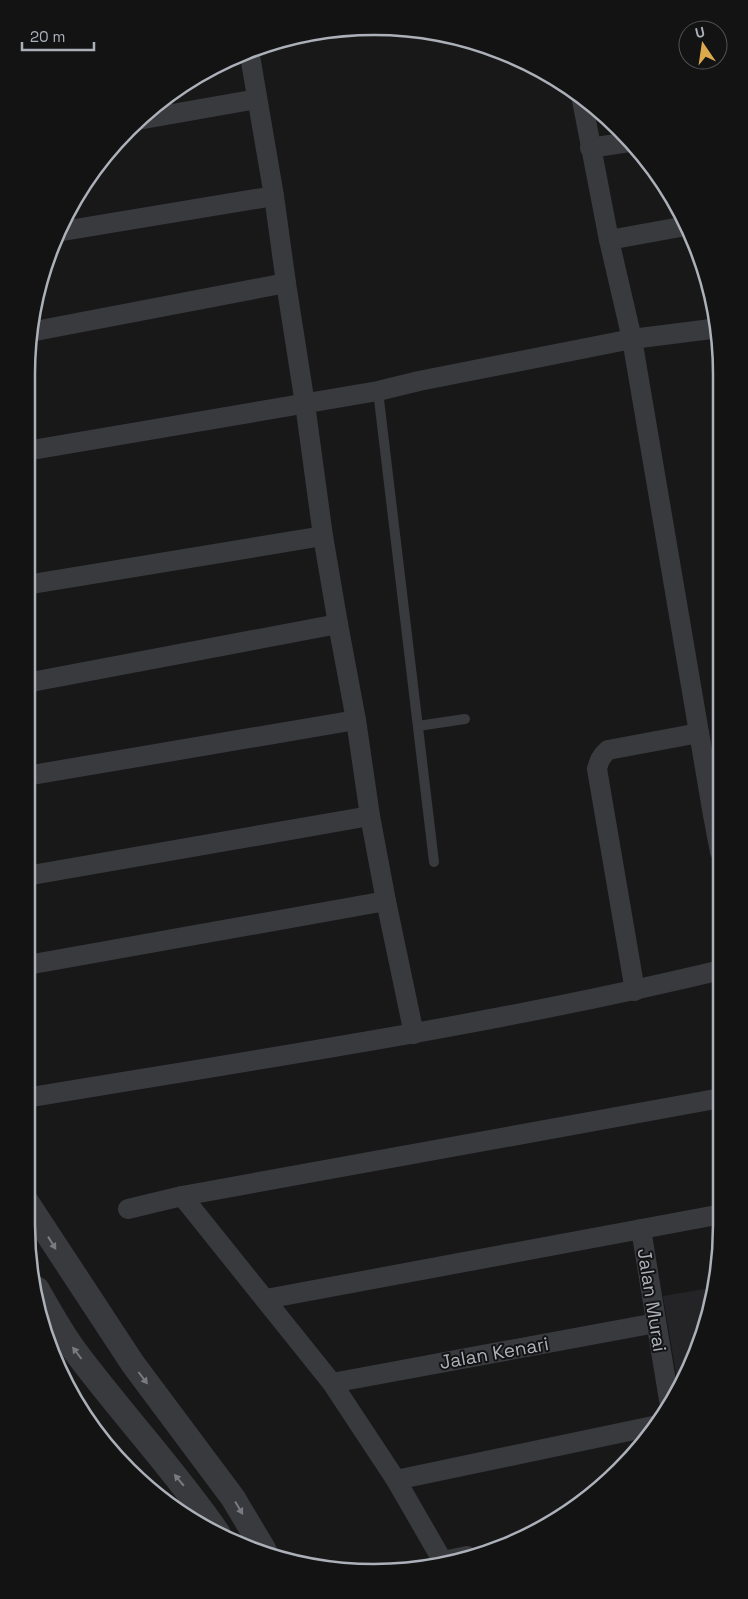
<svg xmlns="http://www.w3.org/2000/svg" width="748" height="1599" font-family="'Space Grotesk',sans-serif">
  <rect width="100%" height="100%" fill="#181819"/>
  <path fill="#242426" d="M 716,1287 L 695,1358 L 678,1385 L 663,1296 Z"/>
  <g fill="none" stroke-linecap="round" stroke-linejoin="round">
    <g stroke="#393a3e" stroke-width="10">
      <path d="M 378,391 L 434,862"/>
      <path d="M 418,726 L 465,719"/>
    </g>
    <g stroke="#393a3e" stroke-width="20">
      <path d="M 249,50 L 274,196 L 286,283 L 305,404 L 323,536 L 338,624 L 356,720 L 370,816 L 386,901 L 414,1034"/>
      <path d="M 581,95 L 609,240 L 632,339 L 713,815"/>
      <path d="M 138,120 L 257,99"/>
      <path d="M 590,148 L 629,142"/>
      <path d="M 57,232 L 274,196"/>
      <path d="M 609,240 L 686,226"/>
      <path d="M 30,332 L 286,283"/>
      <path d="M 26,451 L 378,391 L 419,381 L 632,339 L 719,328"/>
      <path d="M 26,585 L 323,536"/>
      <path d="M 26,683 L 338,624"/>
      <path d="M 26,776 L 356,720"/>
      <path d="M 720,814 L 713,815 L 720,852"/>
      <path d="M 26,876 L 370,816"/>
      <path d="M 26,962 L 33,964 L 386,901"/>
      <path d="M 635,991 L 597,769 C 599,761 601,756 608,750 L 699,733"/>
      <path d="M 26,1098 C 259,1059 492,1025 721,970"/>
      <path d="M 182,1196 L 332,1383 L 396,1480 L 445,1565"/>
      <path d="M 128,1209 L 182,1196 L 721,1098"/>
      <path d="M 641,1229 L 669,1400"/>
      <path d="M 266,1299 L 722,1214"/>
      <path d="M 332,1383 L 656,1323"/>
      <path d="M 396,1480 L 653,1426"/>
      <path d="M 443,1561 L 467,1556"/>
    </g>
    <g stroke="#393a3e" stroke-width="25">
      <path d="M 26,1201 L 133,1364 L 233,1498 L 264,1550"/>
      <path d="M 37,1289 C 49,1310 61,1332 75,1351 C 121,1413 174,1469 218,1533"/>
    </g>
  </g>
  <defs><path id="oneway-solid" d="M-6-.8H1V-3.2L6.5 0L1 3.2V.8H-6Z" transform="scale(1.25)"/></defs>
  <g fill="#787b81">
    <use href="#oneway-solid" transform="translate(52 1243) rotate(58)"/>
    <use href="#oneway-solid" transform="translate(77 1353) rotate(-127)"/>
    <use href="#oneway-solid" transform="translate(143 1378) rotate(53)"/>
    <use href="#oneway-solid" transform="translate(179 1480) rotate(-130)"/>
    <use href="#oneway-solid" transform="translate(239 1508) rotate(59)"/>
  </g>
  <g text-anchor="middle" dominant-baseline="central" stroke-width="4" stroke-linejoin="round" paint-order="stroke">
    <g font-size="19" fill="#acb0b8" stroke="#131314">
      <text transform="translate(652 1300) rotate(81)">Jalan Murai</text>
      <text transform="translate(494 1353) rotate(-10)">Jalan Kenari</text>
    </g>
  </g>
  <path d="M0 0H748V1599H0ZM374 35H374A339 339 0 0 1 713 374V1225A339 339 0 0 1 374 1564H374A339 339 0 0 1 35 1225V374A339 339 0 0 1 374 35Z" fill="#131314" fill-rule="evenodd"/>
  <path fill="none" stroke="#acb0b8" stroke-width="2.5" d="M374 35H374A339 339 0 0 1 713 374V1225A339 339 0 0 1 374 1564H374A339 339 0 0 1 35 1225V374A339 339 0 0 1 374 35Z"/>
  <g transform="translate(703 45) rotate(347)"><circle r="24" fill="#131314" stroke="#505256"/>
  <path d="M0-4L9 19L0 12L-9 19Z" fill="#dca94d"/>
  <text y="-8" font-size="14" font-weight="bold" text-anchor="middle" fill="#acb0b8">U</text>
  </g>
  <path d="M22 42v8h72v-8" fill="none" stroke="#acb0b8" stroke-width="2.5"/>
  <text x="30" y="42" font-size="15" fill="#acb0b8" stroke="#131314" stroke-width="4" paint-order="stroke">20 m</text>
</svg>
